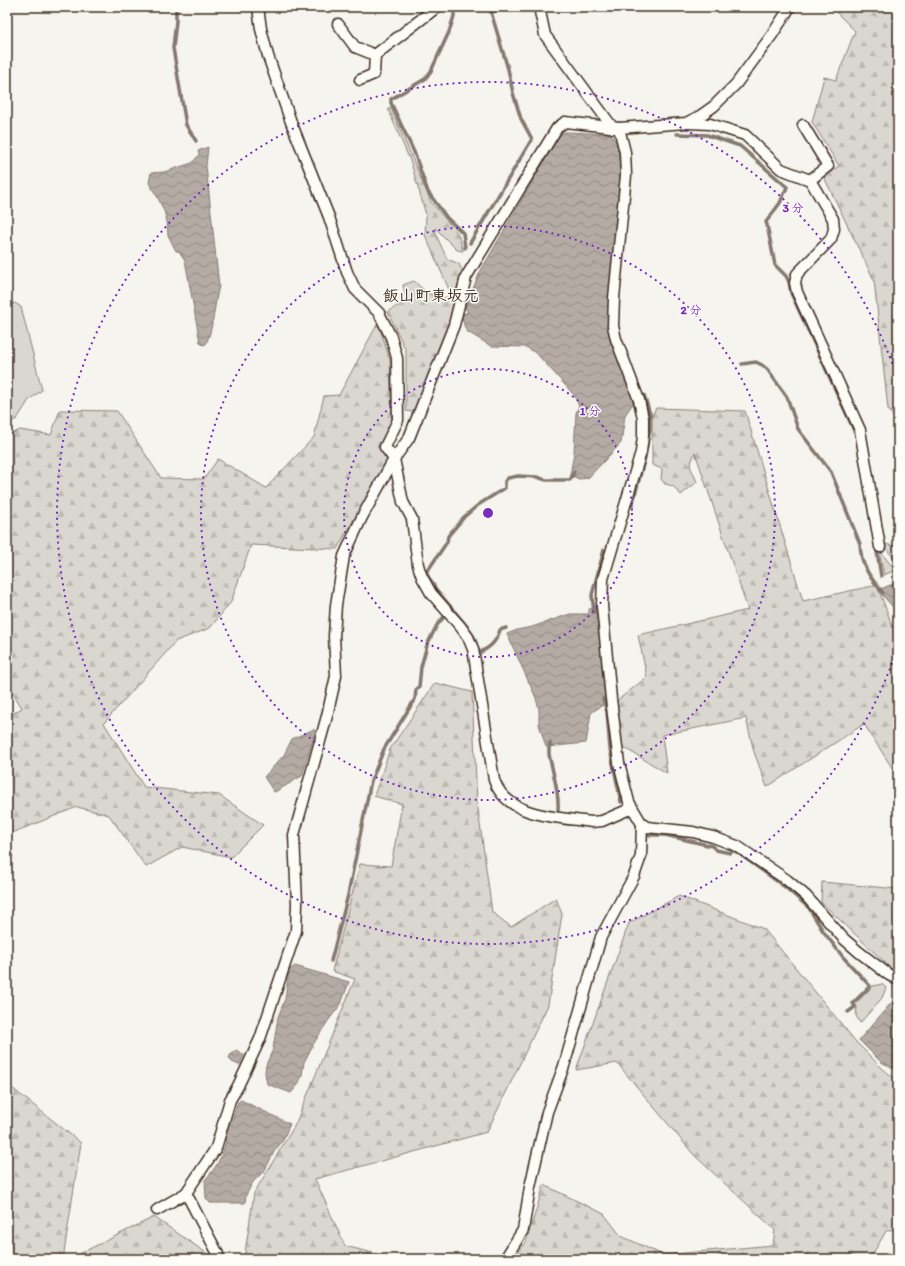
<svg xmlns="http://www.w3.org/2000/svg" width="905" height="1266" font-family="Itim,'Klee One',sans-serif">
  <defs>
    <pattern id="forest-firs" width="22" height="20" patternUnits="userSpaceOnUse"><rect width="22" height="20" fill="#dad6d0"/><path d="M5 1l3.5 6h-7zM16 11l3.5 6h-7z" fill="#bcb8b2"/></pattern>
    <pattern id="water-waves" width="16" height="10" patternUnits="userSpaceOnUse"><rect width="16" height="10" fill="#b4aca4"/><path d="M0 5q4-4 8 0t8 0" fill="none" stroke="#948c85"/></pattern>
  </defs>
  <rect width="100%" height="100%" fill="#f5f4ee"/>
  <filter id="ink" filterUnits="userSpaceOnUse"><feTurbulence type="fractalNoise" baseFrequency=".025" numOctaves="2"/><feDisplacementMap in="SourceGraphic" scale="8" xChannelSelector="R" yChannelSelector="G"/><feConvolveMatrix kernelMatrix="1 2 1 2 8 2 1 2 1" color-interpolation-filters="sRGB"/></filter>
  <g filter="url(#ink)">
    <g fill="#dad6d0" stroke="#8a8077">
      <path d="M 15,303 L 21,307 L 42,390 L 29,400 L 17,419 L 7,423 L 7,305 Z"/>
      <path d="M 885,544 L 898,547 L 898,560 C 891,556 887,551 885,544 Z"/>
      <path d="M 881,552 L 890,564 L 898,569 L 884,575 L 879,553 Z"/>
      <path d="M 882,984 L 886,988 L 882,998 L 860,1023 L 856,1016 L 857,1007 L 855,1004 L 873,986 Z"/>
    </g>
    <g fill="url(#forest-firs)" stroke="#8a8077">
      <path d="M 831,7 L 858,7 L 861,8 L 862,7 L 898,7 L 898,423 L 888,409 L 874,280 L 824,177 L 839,166 L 812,122 L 824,77 L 836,80 L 855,31 Z"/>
      <path d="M 391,108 L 431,202 L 458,234 L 463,251 L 457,250 L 435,228 L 437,237 L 447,259 L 459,264 L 462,270 L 460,276 L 446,333 L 413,412 L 406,411 L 406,351 L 388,312 L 406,300 L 403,285 L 414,281 L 427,293 L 445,298 L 451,294 L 425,235 L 426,215 L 411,163 L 388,109 Z"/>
      <path d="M 378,323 L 390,360 L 392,421 L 378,447 L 388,460 L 337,549 L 251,545 L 231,602 L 210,628 L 176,641 L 104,723 L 144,787 L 219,795 L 263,825 L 231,857 L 182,847 L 146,867 L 109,815 L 77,807 L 7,835 L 7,717 L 22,708 L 7,683 L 7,436 L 20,430 L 51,435 L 60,410 L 117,411 L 161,478 L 204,479 L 218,459 L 266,488 L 314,437 L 324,396 L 339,395 Z"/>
      <path d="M 656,408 L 745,411 L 803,601 L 877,585 L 898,641 L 898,777 L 864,724 L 767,787 L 754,752 L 746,718 L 662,735 L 667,773 L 616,743 L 609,707 L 647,677 L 638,635 L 748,610 L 695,452 L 690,466 L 697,482 L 681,495 L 673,486 L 665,484 L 661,479 L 662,469 L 652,465 L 652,415 Z"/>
      <path d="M 435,683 L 472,692 L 477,802 L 492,912 L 511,927 L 556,898 L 562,914 L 548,1005 L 487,1132 L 315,1179 L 345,1246 L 397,1259 L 244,1259 L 254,1193 L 295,1125 L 355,979 L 332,971 L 360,864 L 391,866 L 402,804 L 374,796 L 390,749 Z"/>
      <path d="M 822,882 L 898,889 L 898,975 L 821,902 Z"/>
      <path d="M 679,896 L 764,929 L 856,1042 L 883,1069 L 898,1081 L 898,1228 L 886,1231 L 870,1259 L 514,1259 L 526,1242 L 544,1185 L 604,1214 L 621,1236 L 663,1255 L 773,1245 L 775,1230 L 694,1155 L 617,1063 L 576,1070 L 629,923 Z"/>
      <path d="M 7,1084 L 81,1143 L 63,1259 L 7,1259 Z"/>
      <path d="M 154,1217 L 215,1259 L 69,1259 Z"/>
    </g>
    <g fill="url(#water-waves)" stroke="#84786e">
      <path d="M 565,132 L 611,134 L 617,144 L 621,169 L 608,324 L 611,342 L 634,402 L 625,415 L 621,443 L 588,478 L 579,479 L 570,475 L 574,453 L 576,413 L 579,406 L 574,395 L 537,354 L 526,347 L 491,346 L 466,331 L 461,315 L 468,312 L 465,308 L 480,272 L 556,141 L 560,135 Z"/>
      <path d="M 208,147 L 206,166 L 219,286 C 214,305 214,326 206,344 L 203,345 L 200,342 L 185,260 L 179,251 L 176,251 L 168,235 L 167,221 L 164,211 L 158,198 L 149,183 L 151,173 L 164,172 L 192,163 L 199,155 L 198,151 Z"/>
      <path d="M 898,582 L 898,613 L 878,590 Z"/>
      <path d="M 596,608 L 607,702 L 591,713 L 586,743 L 546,747 L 539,724 L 539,710 L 536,698 L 507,634 L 517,630 L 532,627 L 570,614 L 589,614 L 589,609 Z"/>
      <path d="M 312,730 L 315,730 L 315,733 L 302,776 C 296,779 278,791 274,792 L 264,777 L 284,755 L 292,739 Z"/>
      <path d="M 295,966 L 349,982 L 341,1004 L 328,1021 L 314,1043 L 304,1062 L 302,1075 L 298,1085 L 291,1093 L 267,1084 L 265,1073 L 266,1065 L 273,1049 L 278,1017 L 285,999 L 289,970 Z"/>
      <path d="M 898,995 L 898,1071 L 881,1062 L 859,1040 Z"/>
      <path d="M 236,1050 L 244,1055 L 240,1064 L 239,1065 L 232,1062 L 229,1058 L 231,1054 Z"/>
      <path d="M 241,1100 L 290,1124 L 282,1142 L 275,1150 L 265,1170 L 253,1182 L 246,1195 L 245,1203 L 210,1203 L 206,1198 L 205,1180 C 217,1167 221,1158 226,1142 L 225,1139 L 229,1122 L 232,1120 L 238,1102 Z"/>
    </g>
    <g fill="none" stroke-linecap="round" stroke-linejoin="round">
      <g stroke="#84786e" stroke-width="3.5">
        <path d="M 176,7 L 176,21 L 173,48 L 186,125 L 196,141"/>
        <path d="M 454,7 L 454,16 L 449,32 L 431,71 L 425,79 L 391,99 L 391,103 L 414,152 L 428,192 L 447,218 L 463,233 L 465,248"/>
        <path d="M 677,134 L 707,135 L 740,146 L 787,187 L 780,203 L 766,222 L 767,225 L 775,265 L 786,276 L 789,282 L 791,293 L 857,437"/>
        <path d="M 470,243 L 532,139 L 521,119 L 513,93 L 508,69 L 491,12 L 495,11 L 495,7"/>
        <path d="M 742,364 L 756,362 L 762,365 L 767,369 L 787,397 L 798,429 L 831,472 L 860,544 C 861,566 869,576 883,593"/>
        <path d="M 642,396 L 644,395 L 650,414 L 650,428 L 646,450"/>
        <path d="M 632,506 L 645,457"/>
        <path d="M 876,546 L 881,576"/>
        <path d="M 594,612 L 592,595 L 604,550"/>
        <path d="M 506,628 L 500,630 C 496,642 491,647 479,653 L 474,637 L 466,625 L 435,588 L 426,573 L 447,542 L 448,536 L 464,517 L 478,505 L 505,488 L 505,481 L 508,478 L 518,476 L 537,477 L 546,480 L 570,480 L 574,472"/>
        <path d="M 603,699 L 607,712 L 610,749 L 621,802"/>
        <path d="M 550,743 C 547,754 551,761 553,772 C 556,784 559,797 558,810"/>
        <path d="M 649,835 L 665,835 L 712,846 L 716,850 L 730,853 L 734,850 L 785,887 L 809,908 L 823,931 L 843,957 L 870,986 L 853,1003 L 855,1007 L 848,1012"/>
        <path d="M 331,961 L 348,895 L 371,781 L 384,749 L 415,699 L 416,690 L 419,687 L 421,667 L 427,645 L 437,625 L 443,618"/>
      </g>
      <defs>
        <g id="minor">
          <path d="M 258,7 L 261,29 L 268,56 L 291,122 L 329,217 L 347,272 L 355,289 L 379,313 L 391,337 L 397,358 L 398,420 L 385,447 L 394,459 L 403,502 L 412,519 L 418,565 L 422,577 L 431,593 L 460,626 L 468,637 L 473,649 L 494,780 C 507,818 559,817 592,822 L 602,821 L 632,808"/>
          <path d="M 539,7 L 545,35 L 613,128"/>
          <path d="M 338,24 L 355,47 L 375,55"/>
          <path d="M 360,80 L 374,74 L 375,55 L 437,7"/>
          <path d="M 688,123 L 710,124 L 745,135 L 781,169 L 810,180 L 833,219 L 834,229 L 831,239 L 797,274 L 795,283 L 797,292 L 860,430 L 880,547"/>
          <path d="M 803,125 L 828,166 L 810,180"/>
          <path d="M 619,128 L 625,152 L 626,175 L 614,298 L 613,326 L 616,339 L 639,400 L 643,418 L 643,436 L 641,452 L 603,579 L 602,606 L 611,699 L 619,763 L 629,802 L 642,824 L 647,827 L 693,832 L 713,837 L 737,846 L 787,880 L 806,896 L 844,939 L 859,952 L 889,975 L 898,980"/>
          <path d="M 186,1193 L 218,1254"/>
          <path d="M 157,1210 L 186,1193 L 216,1148 L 230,1100 L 238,1086 L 260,1039 L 296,931 L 297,904 L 294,835 L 327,716 L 336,676 L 334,636 L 336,605 L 344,556 L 362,517 L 394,459 L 409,438 L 454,325 L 466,277 L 557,128 L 565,122 L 619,128 L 686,123 L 700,116 L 714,106 L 736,84 L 772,35 L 790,7"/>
          <path d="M 505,1259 L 523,1230 L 530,1187 L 547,1112 L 564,1066 L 601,937 L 634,876 L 641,856 L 642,824"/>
        </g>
      </defs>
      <use href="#minor" stroke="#3b2a1e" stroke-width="13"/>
      <use href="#minor" stroke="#fdfcf7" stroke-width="10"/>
    </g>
  </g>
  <g fill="none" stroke="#7b2cbf" stroke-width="2" stroke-dasharray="2 4">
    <circle cx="488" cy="513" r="144"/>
    <circle cx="488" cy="513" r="287"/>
    <path d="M898 646A431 431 0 1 1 898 380"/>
  </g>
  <g text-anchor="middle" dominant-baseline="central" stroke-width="3" stroke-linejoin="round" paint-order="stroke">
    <g font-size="16" font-weight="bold" fill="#3b2a1e" stroke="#fdfcf7">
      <text x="431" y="295">飯山町東坂元</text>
    </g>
  </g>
  <circle cx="488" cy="513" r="6" fill="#7b2cbf" stroke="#fdfcf7" stroke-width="2"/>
  <g font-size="12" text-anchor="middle" font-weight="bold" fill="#7b2cbf" stroke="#fdfcf7" stroke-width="3" stroke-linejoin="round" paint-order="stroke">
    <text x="793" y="212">3 分</text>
    <text x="691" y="314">2 分</text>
    <text x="590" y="415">1 分</text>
  </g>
  <rect width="905" height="1266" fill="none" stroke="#fdfcf7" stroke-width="24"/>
  <rect x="12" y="12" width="881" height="1242" fill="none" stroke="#3b2a1e" stroke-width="1.5" filter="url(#ink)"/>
</svg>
